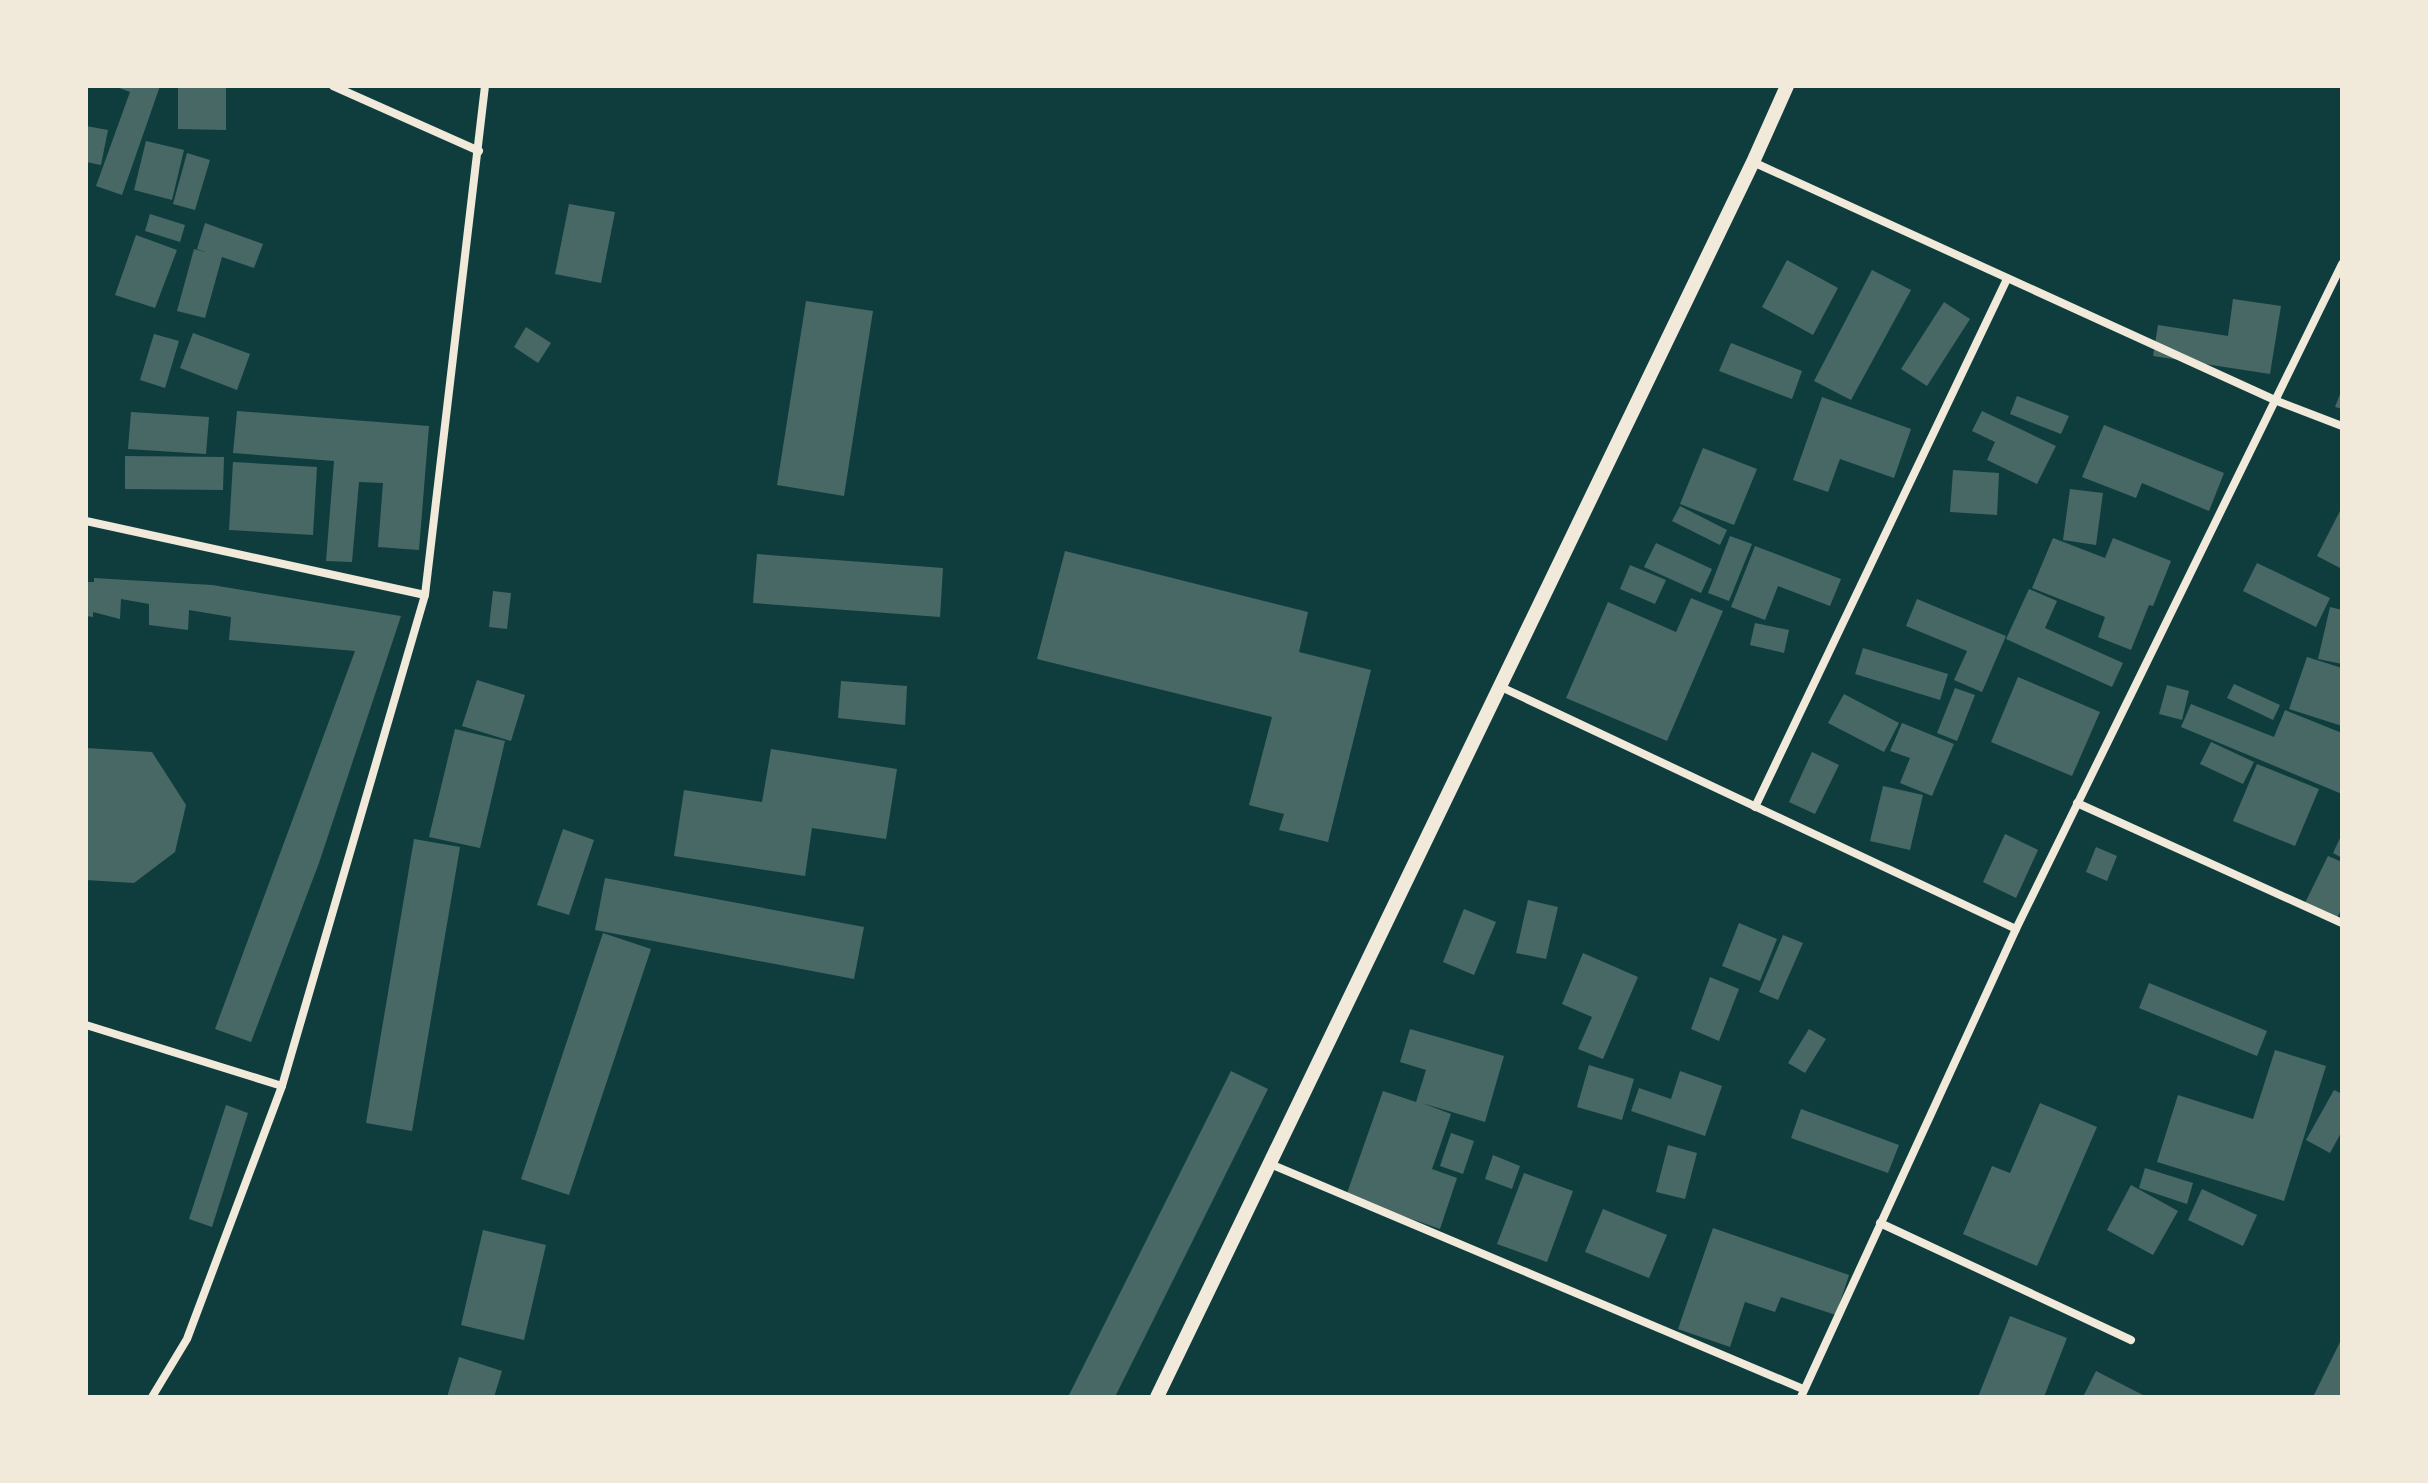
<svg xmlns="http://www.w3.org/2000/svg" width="2428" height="1483" font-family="Jost,sans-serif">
  <rect width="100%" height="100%" fill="#0f3d3e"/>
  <g fill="#486865">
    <path d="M 114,86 L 160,86 L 122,195 L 96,186 L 130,92 Z"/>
    <path d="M 178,86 L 226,86 L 226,130 L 178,129 Z"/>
    <path d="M 86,126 L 108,130 L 101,165 L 86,162 Z"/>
    <path d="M 146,141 L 184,150 L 172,200 L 134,190 Z"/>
    <path d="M 187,153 L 210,160 L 195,210 L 173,204 Z"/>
    <path d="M 569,204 L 615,212 L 601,283 L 555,274 Z"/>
    <path d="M 150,214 L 185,225 L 180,242 L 145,231 Z"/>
    <path d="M 205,223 L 263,244 L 254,268 L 222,257 L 205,318 L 177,311 L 194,249 L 205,252 L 197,249 Z"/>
    <path d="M 136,235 L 177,250 L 155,308 L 115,295 Z"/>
    <path d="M 1787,260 L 1838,288 L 1813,335 L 1762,307 Z"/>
    <path d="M 1872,270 L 1911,290 L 1851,400 L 1814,381 Z"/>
    <path d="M 2233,299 L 2281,306 L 2270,374 L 2153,356 L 2158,325 L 2228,336 Z"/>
    <path d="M 806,301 L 873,311 L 844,496 L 777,485 Z"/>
    <path d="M 1944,302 L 1970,319 L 1927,386 L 1901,369 Z"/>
    <path d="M 526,327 L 551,343 L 538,363 L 514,347 Z"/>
    <path d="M 193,333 L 250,354 L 237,390 L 180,368 Z"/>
    <path d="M 154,334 L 179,341 L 165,388 L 140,380 Z"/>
    <path d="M 1731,343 L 1802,371 L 1792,399 L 1719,371 Z"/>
    <path d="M 2342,389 L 2342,409 L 2335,407 Z"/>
    <path d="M 2017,396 L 2069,416 L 2061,434 L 2010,414 Z"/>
    <path d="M 1822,397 L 1911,429 L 1894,478 L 1840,459 L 1828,492 L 1793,480 Z"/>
    <path d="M 237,411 L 429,426 L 419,550 L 378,547 L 383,483 L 359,482 L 352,562 L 326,561 L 334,461 L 233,453 Z"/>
    <path d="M 1982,411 L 2056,446 L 2037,484 L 1987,460 L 1995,442 L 1972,431 Z"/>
    <path d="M 131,412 L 209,417 L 206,454 L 128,449 Z"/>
    <path d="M 2104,425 L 2224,473 L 2209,511 L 2142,483 L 2136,498 L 2082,477 Z"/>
    <path d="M 1703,448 L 1757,469 L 1734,525 L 1680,504 Z"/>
    <path d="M 125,456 L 224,457 L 223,490 L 125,489 Z"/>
    <path d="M 233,462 L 317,467 L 313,535 L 229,530 Z"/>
    <path d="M 1953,470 L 1999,473 L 1997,515 L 1950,512 Z"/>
    <path d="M 2070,489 L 2103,493 L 2096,545 L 2063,540 Z"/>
    <path d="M 1680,506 L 1727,530 L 1720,545 L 1672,521 Z"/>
    <path d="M 2342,507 L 2342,569 L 2317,556 Z"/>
    <path d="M 1730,536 L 1752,544 L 1729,601 L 1708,593 Z"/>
    <path d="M 2053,538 L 2105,558 L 2113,538 L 2171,561 L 2153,606 L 2149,605 L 2131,650 L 2098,637 L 2105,617 L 2032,588 Z"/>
    <path d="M 1656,543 L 1712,569 L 1701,593 L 1644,567 Z"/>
    <path d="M 1755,546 L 1841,579 L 1830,606 L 1778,586 L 1765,620 L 1731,607 Z"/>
    <path d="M 1065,551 L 1308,612 L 1299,652 L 1371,670 L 1328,842 L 1279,830 L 1284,814 L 1249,805 L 1272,717 L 1037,659 Z"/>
    <path d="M 757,554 L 943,568 L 940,617 L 753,603 Z"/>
    <path d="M 2257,563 L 2330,598 L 2316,627 L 2243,591 Z"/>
    <path d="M 1630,565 L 1666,580 L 1655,604 L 1620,589 Z"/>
    <path d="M 94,578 L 212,585 L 401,616 L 319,863 L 251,1042 L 215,1029 L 355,651 L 229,640 L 231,617 L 189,610 L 188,630 L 149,625 L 149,604 L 121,599 L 120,619 L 93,612 L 93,617 L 86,616 L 86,582 L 94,582 Z"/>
    <path d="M 2029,589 L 2057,601 L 2045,628 L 2123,663 L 2112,687 L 2006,639 Z"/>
    <path d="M 493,591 L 511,593 L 507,629 L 489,627 Z"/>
    <path d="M 1691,598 L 1723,611 L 1667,741 L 1566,698 L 1608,602 L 1676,632 Z"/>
    <path d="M 1917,599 L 2006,636 L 1982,692 L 1954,680 L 1967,651 L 1906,626 Z"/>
    <path d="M 2330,607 L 2342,610 L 2342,664 L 2318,659 Z"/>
    <path d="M 1755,623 L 1789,630 L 1784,653 L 1750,645 Z"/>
    <path d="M 1863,648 L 1948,674 L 1940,700 L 1855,674 Z"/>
    <path d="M 2307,657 L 2342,668 L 2342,726 L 2289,709 Z"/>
    <path d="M 2018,677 L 2100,712 L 2072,776 L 1991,742 Z"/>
    <path d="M 477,680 L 525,695 L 511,741 L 462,726 Z"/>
    <path d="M 841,681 L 907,686 L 905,725 L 838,718 Z"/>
    <path d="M 2234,684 L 2280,705 L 2273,720 L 2227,698 Z"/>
    <path d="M 2167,685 L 2189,691 L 2182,720 L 2159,714 Z"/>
    <path d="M 1955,688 L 1975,695 L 1957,741 L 1937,733 Z"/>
    <path d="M 1844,694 L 1899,723 L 1884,752 L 1828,723 Z"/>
    <path d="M 2191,704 L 2274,737 L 2285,710 L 2342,733 L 2342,794 L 2181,727 Z"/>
    <path d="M 1902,723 L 1954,744 L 1932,796 L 1900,783 L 1910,758 L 1890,751 Z"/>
    <path d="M 455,729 L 505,741 L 480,848 L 429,837 Z"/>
    <path d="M 2211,742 L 2254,762 L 2243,784 L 2200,764 Z"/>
    <path d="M 86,748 L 152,752 L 186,805 L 175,852 L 134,883 L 86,880 Z"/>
    <path d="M 771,749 L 897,769 L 886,839 L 812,828 L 805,876 L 674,856 L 684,790 L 762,802 Z"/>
    <path d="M 1812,752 L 1839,765 L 1815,814 L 1789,802 Z"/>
    <path d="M 2257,764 L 2319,789 L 2295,846 L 2233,821 Z"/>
    <path d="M 1883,786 L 1923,795 L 1910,850 L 1870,841 Z"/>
    <path d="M 563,829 L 594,840 L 569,915 L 537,905 Z"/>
    <path d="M 2005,834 L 2038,850 L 2016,898 L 1983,882 Z"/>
    <path d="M 2342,834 L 2342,858 L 2333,853 Z"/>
    <path d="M 414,839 L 460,847 L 412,1131 L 366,1123 Z"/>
    <path d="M 2096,847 L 2117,856 L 2107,881 L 2086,872 Z"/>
    <path d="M 2328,856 L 2342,862 L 2342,908 L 2336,920 L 2304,905 Z"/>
    <path d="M 605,878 L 864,927 L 854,979 L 595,930 Z"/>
    <path d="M 1528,900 L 1558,907 L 1546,959 L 1516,953 Z"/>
    <path d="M 1464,909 L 1496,922 L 1474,975 L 1443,962 Z"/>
    <path d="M 1739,923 L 1777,939 L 1760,981 L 1722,966 Z"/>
    <path d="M 603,933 L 651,949 L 569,1195 L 521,1179 Z"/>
    <path d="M 1783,935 L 1803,943 L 1778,1000 L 1759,992 Z"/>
    <path d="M 1583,953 L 1638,977 L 1603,1059 L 1578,1049 L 1592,1017 L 1562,1004 Z"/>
    <path d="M 1710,977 L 1739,989 L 1719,1041 L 1691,1029 Z"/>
    <path d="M 2149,983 L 2267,1031 L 2257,1056 L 2139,1008 Z"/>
    <path d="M 1410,1029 L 1504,1056 L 1485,1122 L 1422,1103 L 1451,1114 L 1432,1169 L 1457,1178 L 1440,1229 L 1346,1196 L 1383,1091 L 1416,1102 L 1426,1070 L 1400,1062 Z"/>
    <path d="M 1809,1029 L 1826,1039 L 1805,1073 L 1788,1063 Z"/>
    <path d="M 2275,1050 L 2326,1066 L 2284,1201 L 2157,1162 L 2178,1095 L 2253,1119 Z"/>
    <path d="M 1589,1065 L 1634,1079 L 1622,1120 L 1577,1107 Z"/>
    <path d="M 1231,1071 L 1268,1089 L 1115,1397 L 1068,1397 Z"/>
    <path d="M 1680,1071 L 1722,1086 L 1705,1136 L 1631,1111 L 1639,1088 L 1671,1099 Z"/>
    <path d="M 2334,1090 L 2342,1094 L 2342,1131 L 2330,1153 L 2306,1140 Z"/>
    <path d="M 2040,1103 L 2097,1127 L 2037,1266 L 1963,1234 L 1992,1166 L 2010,1173 Z"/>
    <path d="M 226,1105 L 248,1113 L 212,1227 L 189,1219 Z"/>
    <path d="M 1801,1109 L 1899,1145 L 1888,1173 L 1791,1138 Z"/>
    <path d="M 1451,1133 L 1474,1141 L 1463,1174 L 1440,1166 Z"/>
    <path d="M 1668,1145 L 1697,1153 L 1685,1199 L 1656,1192 Z"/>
    <path d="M 1493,1155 L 1520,1166 L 1512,1189 L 1485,1179 Z"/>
    <path d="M 2145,1168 L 2193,1183 L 2187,1204 L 2139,1188 Z"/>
    <path d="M 1524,1173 L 1573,1191 L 1547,1262 L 1497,1244 Z"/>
    <path d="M 2131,1185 L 2178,1211 L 2153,1255 L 2107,1230 Z"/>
    <path d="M 2202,1189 L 2257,1215 L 2243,1246 L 2188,1220 Z"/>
    <path d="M 1603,1209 L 1667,1235 L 1649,1278 L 1585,1252 Z"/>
    <path d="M 1713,1228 L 1849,1275 L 1836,1315 L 1781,1297 L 1775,1312 L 1745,1302 L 1730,1347 L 1678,1329 Z"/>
    <path d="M 483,1230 L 546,1245 L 524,1340 L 461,1325 Z"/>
    <path d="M 2010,1316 L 2067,1338 L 2044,1397 L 1978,1397 Z"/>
    <path d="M 2342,1338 L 2342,1397 L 2313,1397 Z"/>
    <path d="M 459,1357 L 502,1371 L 494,1397 L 447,1397 Z"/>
    <path d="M 2096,1371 L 2143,1395 L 2142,1397 L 2083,1397 Z"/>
  </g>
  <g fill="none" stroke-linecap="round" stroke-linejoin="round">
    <g stroke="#f1e9da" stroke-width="8">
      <path d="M 333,86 L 479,151"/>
      <path d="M 1753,162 L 2277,401 L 2342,426"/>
      <path d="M 86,521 L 425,595"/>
      <path d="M 1499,686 L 2016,929"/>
      <path d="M 2077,803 L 2342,923"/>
      <path d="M 1755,807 L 2007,279"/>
      <path d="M 86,1025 L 282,1086"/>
      <path d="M 1268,1163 L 1803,1389"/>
      <path d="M 1880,1223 L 2131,1340"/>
      <path d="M 152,1397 L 187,1339 L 282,1086 L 425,595 L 485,86"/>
      <path d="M 1801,1397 L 2016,929 L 2342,264"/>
    </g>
    <path stroke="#f1e9da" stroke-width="14" d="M 1157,1397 L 1753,162 L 1787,86"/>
  </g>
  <rect width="2428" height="1483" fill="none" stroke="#f1e9da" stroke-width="176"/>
</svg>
